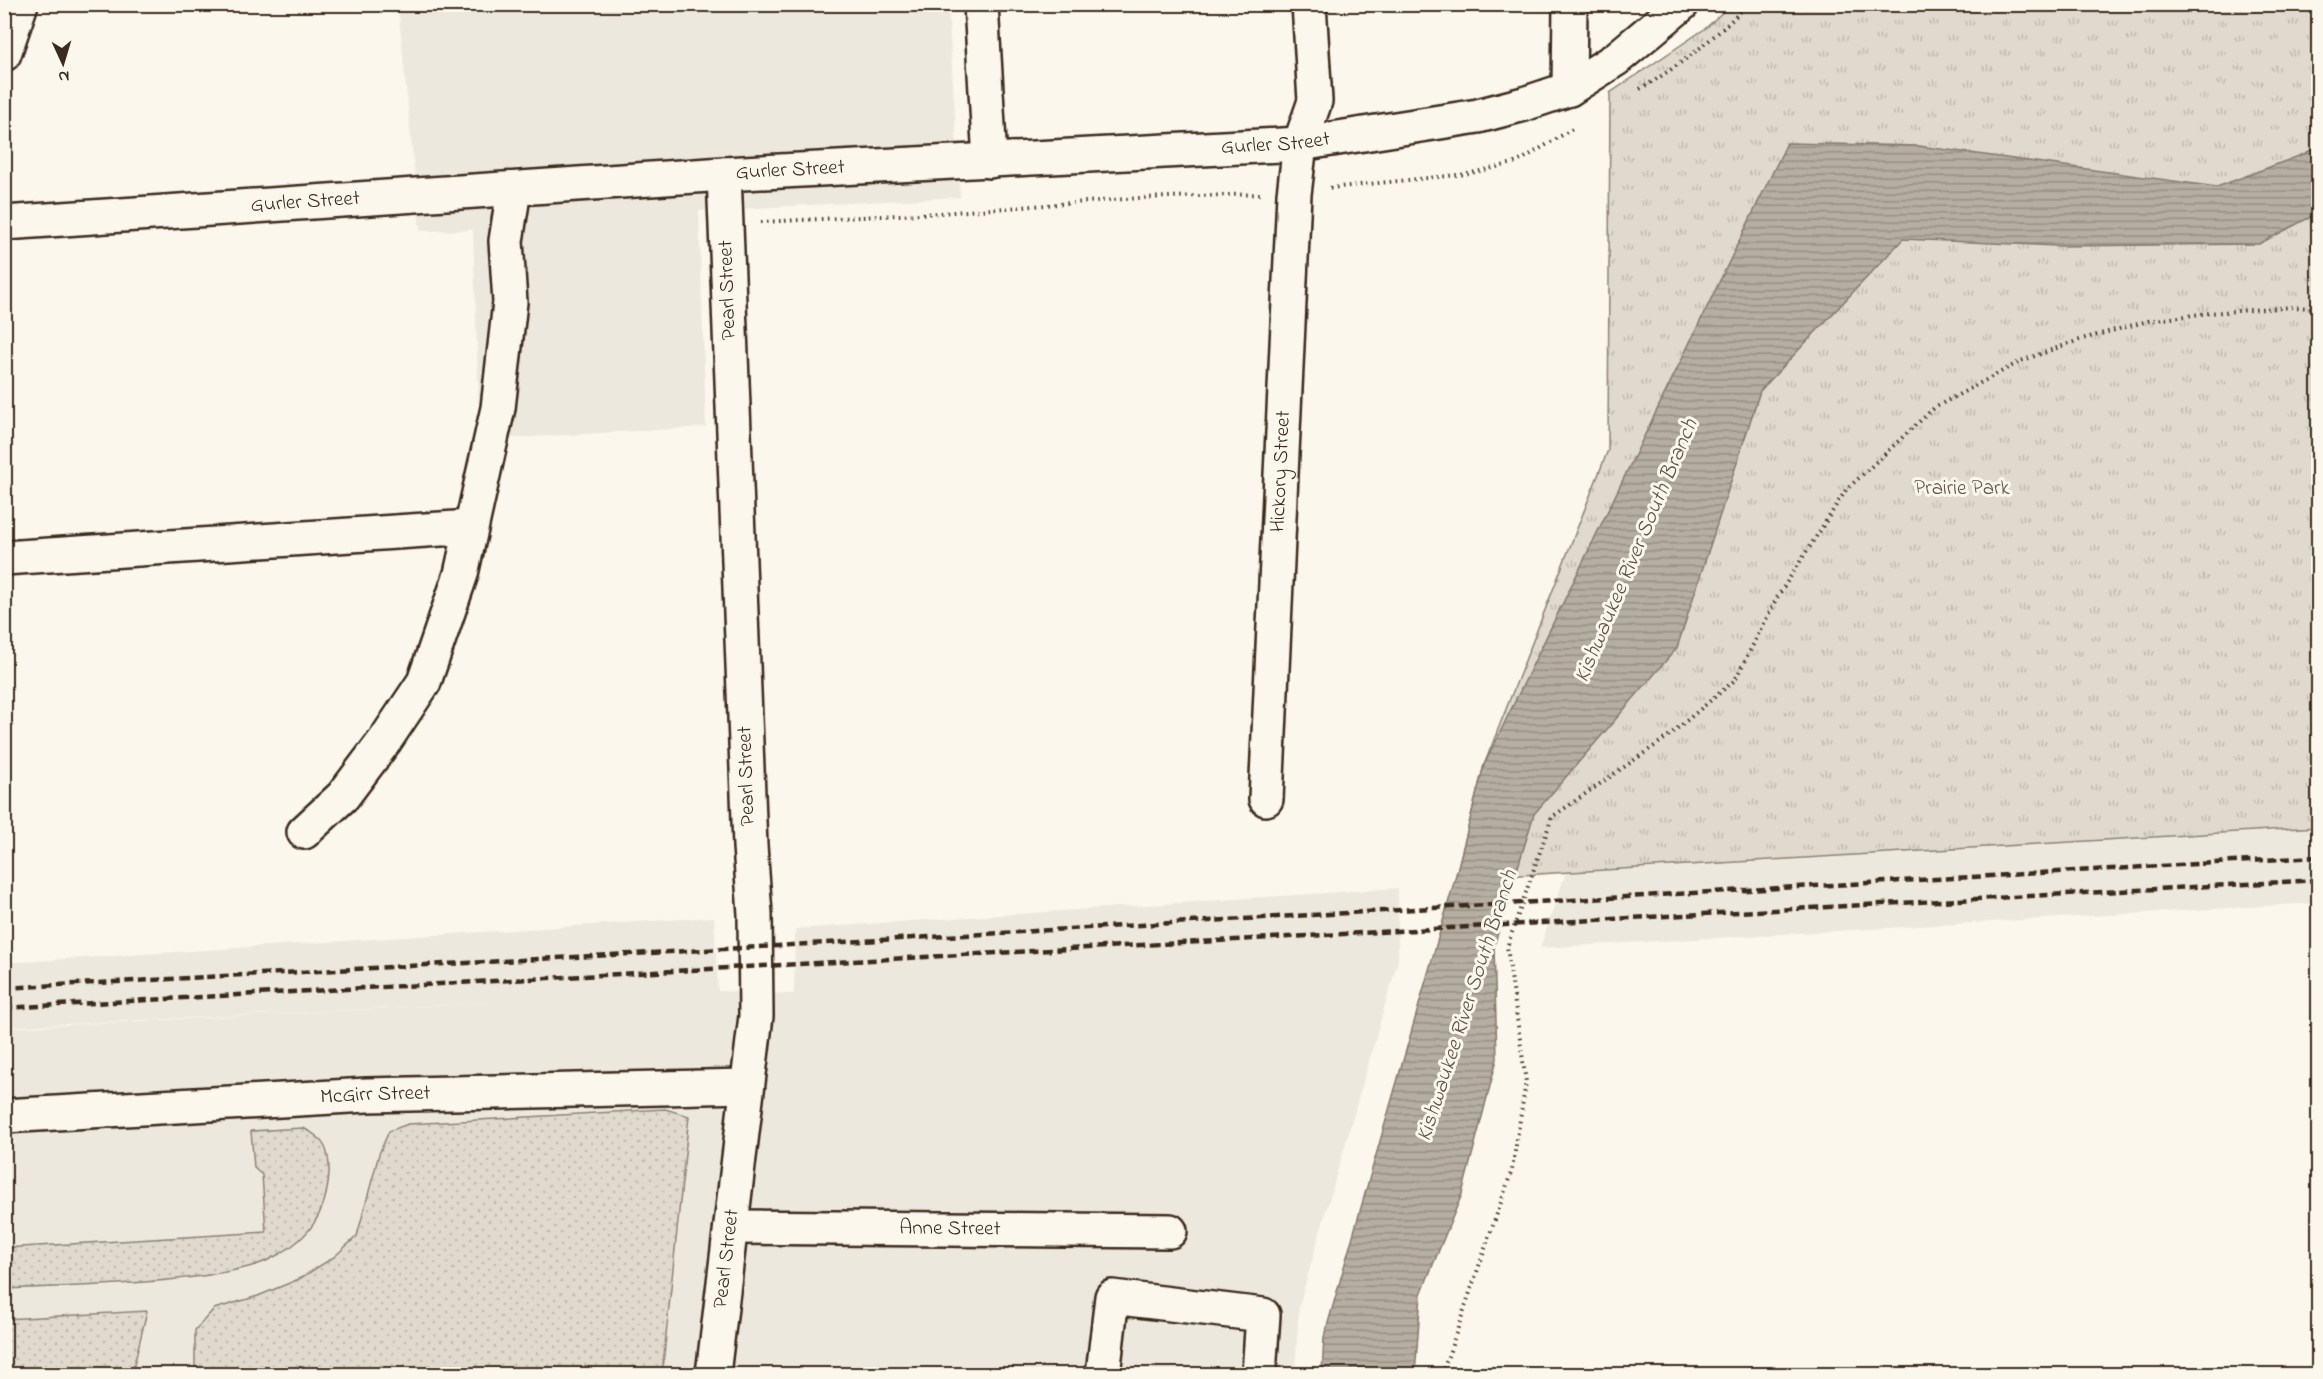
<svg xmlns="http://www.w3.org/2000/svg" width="2323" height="1379" font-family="'Indie Flower',sans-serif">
  <defs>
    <pattern id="grass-dots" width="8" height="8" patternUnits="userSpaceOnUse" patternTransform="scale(1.5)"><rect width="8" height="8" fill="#dfd9ce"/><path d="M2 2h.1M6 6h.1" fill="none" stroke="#c0bab0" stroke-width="1.8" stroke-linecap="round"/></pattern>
    <pattern id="park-tufts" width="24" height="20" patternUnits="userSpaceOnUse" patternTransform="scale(1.5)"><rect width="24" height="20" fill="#dfd9ce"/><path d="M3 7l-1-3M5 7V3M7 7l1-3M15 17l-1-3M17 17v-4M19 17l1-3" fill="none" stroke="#c0bab0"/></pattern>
    <pattern id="water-rules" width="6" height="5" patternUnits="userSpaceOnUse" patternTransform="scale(1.5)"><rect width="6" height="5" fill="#b6aea2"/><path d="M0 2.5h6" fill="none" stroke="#958e83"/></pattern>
  </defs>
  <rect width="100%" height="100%" fill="#fbf7ec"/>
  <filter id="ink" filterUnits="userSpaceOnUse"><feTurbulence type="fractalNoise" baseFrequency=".0167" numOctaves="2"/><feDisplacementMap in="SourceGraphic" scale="12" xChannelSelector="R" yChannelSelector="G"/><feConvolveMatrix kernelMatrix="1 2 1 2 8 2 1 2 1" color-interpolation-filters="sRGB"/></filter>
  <g filter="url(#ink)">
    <g fill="#ede8dd">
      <path d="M 398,5 L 948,5 L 960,197 L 699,211 L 706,427 L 480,440 L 473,230 L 420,231 Z"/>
      <path d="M 2318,827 L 2318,903 L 1540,948 L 1566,872 Z"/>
      <path d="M 1398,888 L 1398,960 L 1299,1306 L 1295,1374 L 5,1374 L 5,1028 L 511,1002 L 5,1027 L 5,963 L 714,917 L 718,991 L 794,994 L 795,929 Z"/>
    </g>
    <g fill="url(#grass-dots)" stroke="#8d8276" stroke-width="1.5">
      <path d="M 665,1109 L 689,1116 L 662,1374 L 195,1374 L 195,1330 L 214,1309 L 258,1296 L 299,1279 L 334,1257 L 357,1236 L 379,1154 L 389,1131 L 408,1124 Z"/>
      <path d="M 303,1128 C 325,1138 330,1151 329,1175 C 326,1214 309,1239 274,1257 C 255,1268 230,1271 209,1275 C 141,1285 73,1286 5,1289 L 5,1248 L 266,1232 L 262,1175 L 254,1168 L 251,1131 Z"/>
      <path d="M 147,1311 L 132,1374 L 5,1374 L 5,1319 Z"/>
    </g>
    <path fill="url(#park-tufts)" stroke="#8d8276" stroke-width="1.5" d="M 1730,5 L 2318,5 L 2318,827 L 1455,879 L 1484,765 L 1608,450 L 1610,93 L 1706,28 Z"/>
    <path fill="url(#water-rules)" stroke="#85796d" stroke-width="1.5" d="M 1787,143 L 1919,146 L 2217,187 L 2304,154 L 2318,146 L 2318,213 L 2259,244 L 2056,246 L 1903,239 L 1760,391 L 1677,648 L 1534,814 L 1494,946 L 1497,1059 L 1462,1194 L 1421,1294 L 1415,1374 L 1322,1374 L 1324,1337 L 1455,879 L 1484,765 Z"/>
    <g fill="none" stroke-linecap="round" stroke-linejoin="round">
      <defs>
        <g id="minor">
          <path d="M 981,4 L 990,161"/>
          <path d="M 4,54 L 21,4"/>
          <path d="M 1569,89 L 1570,4"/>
          <path id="s1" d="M 4,223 L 724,174 L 1300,144 L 1478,116 L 1524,104 L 1569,89 L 1616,59 L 1682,4"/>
          <path d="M 4,558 L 471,527"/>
          <path id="s2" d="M 1266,799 L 1294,194 L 1300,144 L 1315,101 L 1309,4"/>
          <path d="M 304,832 L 343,796 L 386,739 L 424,682 L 461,574 L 498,408 L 510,302 L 506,241 L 514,189"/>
          <path id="s3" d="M 4,1116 L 367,1095 L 746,1086"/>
          <path id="s4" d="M 731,1227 L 1170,1231"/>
          <path id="s5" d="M 713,1374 L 756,1016 L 755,914 L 750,846 L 724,174"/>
          <path d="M 1103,1374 L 1112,1297 L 1263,1315 L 1259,1374"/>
        </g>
      </defs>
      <use href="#minor" stroke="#3b2a1e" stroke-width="38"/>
      <g stroke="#3b2a1e" stroke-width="4" stroke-dasharray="1.5 4.5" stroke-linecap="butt">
        <path d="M 1640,89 C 1680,66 1716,37 1748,4"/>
        <path d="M 1330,188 L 1467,174 L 1518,162 L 1574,128"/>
        <path d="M 761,222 L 940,213 L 1139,198 L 1260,194"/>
        <path d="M 1442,1374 L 1512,1170 L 1526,1082 L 1507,947 L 1552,817 L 1666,738 L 1735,680 L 1778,596 L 1846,490 L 1934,408 L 2021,361 L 2082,339 L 2148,321 L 2209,313 L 2293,307 L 2318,308"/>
      </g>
      <use href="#minor" stroke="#fbf7ec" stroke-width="33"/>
      <g stroke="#3b2a1e" stroke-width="4.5" stroke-dasharray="9 4.5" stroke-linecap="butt">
        <path d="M 4,988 L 723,949 L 2318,857"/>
        <path d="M 4,1008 L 2318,880"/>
      </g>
    </g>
  </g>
  <g text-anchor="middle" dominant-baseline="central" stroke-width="6" stroke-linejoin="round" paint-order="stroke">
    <g font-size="21" fill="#3b2a1e" stroke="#fbf7ec">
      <text stroke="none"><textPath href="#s1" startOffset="1274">Gurler Street</textPath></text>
      <text stroke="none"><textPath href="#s1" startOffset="788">Gurler Street</textPath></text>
      <text stroke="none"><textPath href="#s1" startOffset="302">Gurler Street</textPath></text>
      <text transform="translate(728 290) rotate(-92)">Pearl Street</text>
      <text stroke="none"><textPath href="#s2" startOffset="328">Hickory Street</textPath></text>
      <text transform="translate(747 776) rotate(-92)">Pearl Street</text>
      <text stroke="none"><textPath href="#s3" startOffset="372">McGirr Street</textPath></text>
      <text stroke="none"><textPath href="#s4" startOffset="219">Anne Street</textPath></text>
      <text stroke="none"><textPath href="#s5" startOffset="116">Pearl Street</textPath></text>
    </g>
    <g font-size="21" fill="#64564a" stroke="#fbf7ec">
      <text x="1962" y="489">Prairie Park</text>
    </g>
    <g font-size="22" font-style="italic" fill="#605246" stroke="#fbf7ec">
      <text transform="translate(1637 551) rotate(-67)">Kishwaukee River South Branch</text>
      <text transform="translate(1468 1006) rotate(-72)">Kishwaukee River South Branch</text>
    </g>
  </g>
  <rect width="2323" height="1379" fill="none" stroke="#fbf7ec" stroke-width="24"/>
  <rect x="12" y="12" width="2299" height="1355" fill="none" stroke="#3b2a1e" stroke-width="2" filter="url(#ink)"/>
  <g transform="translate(63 63) rotate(176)" stroke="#fbf7ec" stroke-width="4.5" paint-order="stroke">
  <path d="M0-4.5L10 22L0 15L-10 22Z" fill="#3b2a1e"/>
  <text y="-9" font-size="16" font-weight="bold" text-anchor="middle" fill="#3b2a1e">N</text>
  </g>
</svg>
